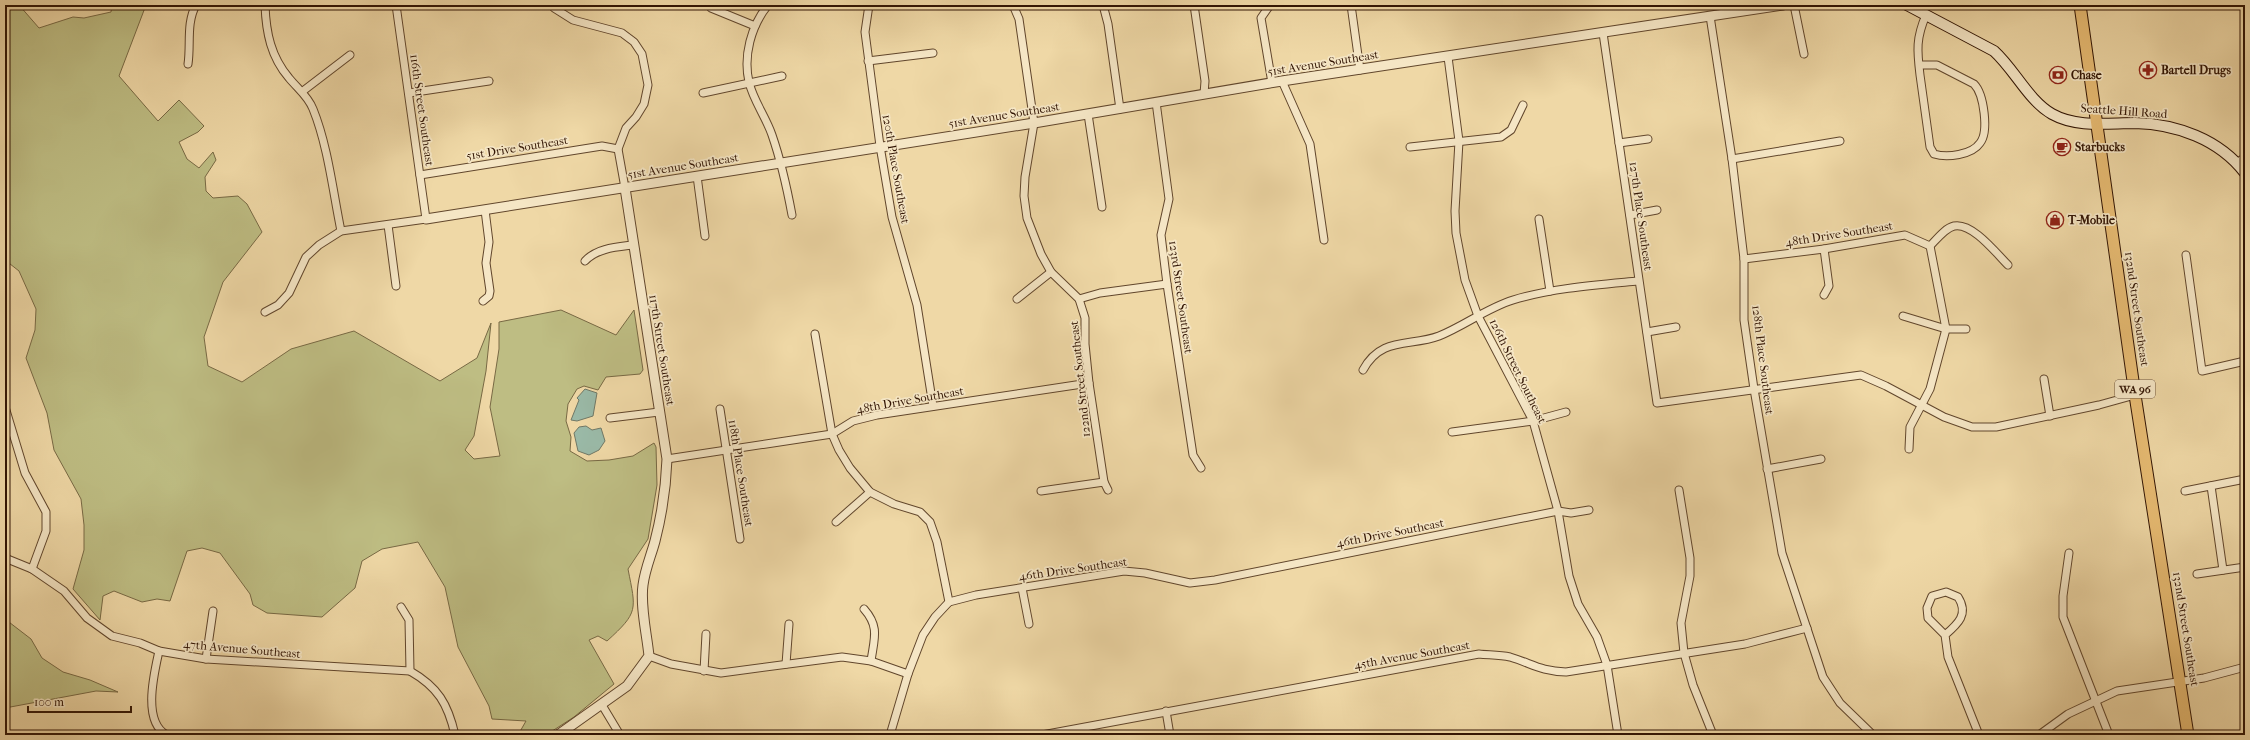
<svg xmlns="http://www.w3.org/2000/svg" width="2250" height="740" font-family="'IM FELL French Canon',serif">
  <rect width="100%" height="100%" fill="#efd8a6"/>
  <filter id="stains"><feTurbulence type="fractalNoise" baseFrequency=".005" numOctaves="4"/><feColorMatrix values="0 0 0 0 .2 0 0 0 0 .09 0 0 0 0 .02 0 0 0 .5 -.17"/></filter>
  <radialGradient id="worn" r=".72"><stop offset=".6" stop-color="#630" stop-opacity="0"/><stop offset="1" stop-color="#630" stop-opacity=".3"/></radialGradient>
  <g fill="#bebd83" stroke="#786944">
    <path d="M 5,5 L 19,5 L 39,28 L 73,17 L 84,18 L 111,12 L 112,5 L 146,5 L 119,76 L 158,121 L 179,100 L 204,126 L 198,132 L 179,142 L 187,159 L 199,168 L 213,152 L 216,160 L 205,177 L 206,191 L 213,198 L 238,196 L 247,204 L 262,232 L 223,282 L 204,337 L 208,366 L 242,382 L 291,349 L 354,331 L 440,381 L 477,358 L 491,323 L 486,371 L 474,436 L 465,450 L 474,459 L 500,456 L 490,407 L 499,349 L 499,322 L 561,310 L 616,335 L 634,310 L 643,370 L 640,374 L 606,377 L 598,390 L 584,386 L 577,389 L 568,404 L 566,421 L 571,437 L 570,451 L 587,461 L 609,460 L 633,456 L 654,443 L 656,447 L 657,485 L 648,539 L 628,569 C 636,610 639,612 607,641 L 598,636 L 589,640 L 614,684 L 574,717 L 546,735 L 518,735 L 526,721 L 492,719 L 489,706 L 458,647 L 445,587 L 418,542 L 382,549 L 362,561 L 355,588 L 322,617 L 267,613 L 253,605 L 250,594 L 220,553 L 202,548 L 187,551 L 170,601 L 157,599 L 142,602 L 114,591 L 103,596 L 100,620 L 73,589 L 84,550 L 84,525 L 81,499 L 54,450 L 47,413 L 26,358 L 35,330 L 36,309 L 19,271 L 5,260 Z"/>
    <path d="M 5,619 L 31,639 L 42,658 L 63,672 L 90,680 L 118,692 L 96,691 L 5,708 Z"/>
  </g>
  <g fill="#9abaa8" stroke="#707866">
    <path d="M 585,389 L 597,393 L 593,416 L 577,421 L 571,420 L 579,400 L 577,398 Z"/>
    <path d="M 586,426 L 592,430 L 601,428 L 605,441 L 599,450 L 589,455 L 578,451 L 574,433 L 579,427 Z"/>
  </g>
  <g fill="none" stroke-linecap="round" stroke-linejoin="round">
    <defs>
      <g id="minor">
        <path d="M 265,5 C 266,33 271,57 289,78 C 298,89 308,96 313,109 C 328,146 333,192 341,231"/>
        <path d="M 768,5 C 751,26 743,56 749,82 C 753,100 766,117 772,135 C 781,161 787,188 792,215"/>
        <path d="M 869,5 L 865,32 L 880,146 L 892,217 L 917,305 L 933,406"/>
        <path d="M 1013,5 L 1019,19 L 1034,123 L 1025,177 L 1024,196 L 1027,218 L 1041,254 L 1051,272 L 1079,299 L 1085,318 L 1085,344 L 1089,383 L 1104,482"/>
        <path d="M 1103,5 L 1108,24 L 1120,109"/>
        <path d="M 1194,5 L 1205,81 L 1204,94"/>
        <path d="M 1270,5 L 1261,18 L 1272,83"/>
        <path d="M 1351,5 L 1360,70"/>
        <path d="M 1794,5 L 1804,54"/>
        <path d="M 554,8 L 573,20 L 622,33 L 634,42 L 642,54 L 648,85 L 644,104 L 636,117 L 626,128 L 618,149 L 625,188"/>
        <path d="M 711,8 L 755,26"/>
        <path d="M 1710,16 L 1732,159 L 1744,259 L 1744,320 L 1754,389 L 1782,553 L 1823,677 L 1840,703 L 1873,735"/>
        <path d="M 1603,33 L 1657,403 L 1861,375 L 1886,386 L 1944,417 L 1972,427 L 1996,427 L 2099,405 L 2135,395"/>
        <path d="M 1448,57 L 1459,141 L 1455,211 L 1456,233 L 1465,280 L 1478,316 L 1533,421 L 1558,511 L 1569,576 L 1578,604 L 1597,637 L 1607,665 L 1618,735"/>
        <path d="M 868,61 L 933,53"/>
        <path d="M 188,64 C 191,44 186,23 196,5"/>
        <path d="M 1919,65 L 1937,65 L 1974,84 C 1984,94 1989,132 1980,143 C 1972,155 1947,158 1934,154 L 1930,147 L 1920,75 C 1917,50 1916,38 1926,15"/>
        <path d="M 1282,81 L 1310,144 L 1324,240"/>
        <path d="M 303,91 L 350,55"/>
        <path d="M 409,93 L 489,81"/>
        <path d="M 703,93 L 782,76"/>
        <path d="M 1156,102 L 1169,199 L 1161,235 L 1167,284 L 1193,455 L 1201,468"/>
        <path d="M 1088,114 L 1102,207"/>
        <path d="M 1619,143 L 1648,139"/>
        <path d="M 1410,147 L 1501,137 L 1511,130 L 1523,105"/>
        <path d="M 1732,159 L 1840,141"/>
        <path d="M 2237,163 L 2245,157"/>
        <path d="M 420,175 L 602,146 L 618,149"/>
        <path d="M 697,176 L 705,236"/>
        <path d="M 1630,215 L 1657,210"/>
        <path d="M 1539,219 L 1550,291"/>
        <path d="M 388,225 L 396,286"/>
        <path d="M 1824,249 L 1829,286 L 1824,295"/>
        <path d="M 2186,255 L 2202,371 L 2245,361"/>
        <path d="M 1744,259 L 1824,249 L 1905,235 L 1930,246 C 1936,240 1945,228 1954,226 C 1972,222 1996,253 2008,265"/>
        <path d="M 585,261 C 597,248 617,247 633,245"/>
        <path d="M 1017,299 L 1051,272"/>
        <path d="M 1079,299 L 1100,293 L 1167,284"/>
        <path d="M 483,301 L 489,296 L 490,291 L 486,263 L 489,242 L 485,210"/>
        <path d="M 265,312 L 278,305 L 289,293 L 306,257 L 319,245 L 341,231 L 426,219 L 396,5"/>
        <path d="M 1903,316 L 1946,329 L 1966,329"/>
        <path d="M 1647,332 L 1676,327"/>
        <path d="M 815,334 L 832,434 L 839,450 L 850,468 L 870,492 L 894,504 L 920,512 L 930,522 L 937,542 L 949,602"/>
        <path d="M 1363,370 C 1381,336 1410,347 1439,336 C 1464,326 1487,308 1513,300 C 1553,288 1596,285 1638,281"/>
        <path d="M 2044,379 L 2050,416"/>
        <path d="M 5,407 L 25,473 L 46,512 L 46,531 L 32,569"/>
        <path d="M 720,409 L 740,539"/>
        <path d="M 610,418 L 659,412"/>
        <path d="M 1452,432 L 1533,421 L 1566,412"/>
        <path d="M 1909,449 L 1910,427 L 1930,389 L 1946,329 L 1930,246"/>
        <path d="M 667,459 L 832,434 L 853,421 L 877,415 L 1089,383"/>
        <path d="M 1767,469 L 1821,459"/>
        <path d="M 2211,486 L 2223,570"/>
        <path d="M 1679,490 L 1690,558 L 1690,576 L 1681,623 L 1684,653 L 1693,685 L 1713,735"/>
        <path d="M 1041,491 L 1104,482 L 1108,490"/>
        <path d="M 2185,491 L 2245,479"/>
        <path d="M 836,522 L 870,492"/>
        <path d="M 2069,553 L 2063,596 L 2063,617 L 2109,735"/>
        <path d="M 5,558 L 32,569 L 64,591 L 87,618 L 112,636 L 140,643 L 159,651 L 206,659 L 410,671"/>
        <path d="M 2197,574 L 2245,567"/>
        <path d="M 1022,588 L 1029,624"/>
        <path d="M 401,607 L 409,620 L 410,671 C 438,687 448,704 455,735"/>
        <path d="M 864,609 C 880,627 874,639 871,661"/>
        <path d="M 1945,635 C 1958,624 1969,614 1958,597 L 1946,592 L 1932,596 L 1927,608 L 1928,618 L 1945,635 L 1948,657 L 1979,735"/>
        <path d="M 159,651 C 154,674 142,722 167,735"/>
        <path d="M 649,656 L 671,664 L 721,673 L 842,657 L 871,661 L 908,674"/>
        <path d="M 206,659 L 213,611"/>
        <path d="M 786,664 L 789,624"/>
        <path d="M 704,671 L 706,634"/>
        <path d="M 602,705 L 620,735"/>
        <path d="M 1166,711 L 1170,735"/>
        <path d="M 890,735 L 908,674 L 923,635 L 935,617 L 949,602 L 976,595 L 1124,571 L 1145,573 L 1190,583 L 1215,580 L 1558,511 L 1571,513 L 1589,510"/>
        <path d="M 1042,735 L 1479,654 C 1488,655 1500,655 1510,657 C 1533,664 1540,671 1566,672 L 1745,644 L 1807,628"/>
        <path d="M 2039,735 L 2068,714 L 2117,691 L 2204,678 L 2245,667"/>
      </g>
      <g id="tertiary">
        <path d="M 426,219 L 1034,123 L 1282,81 L 1783,5"/>
        <path d="M 558,735 L 627,686 L 649,656 C 647,635 640,606 643,585 C 645,569 651,556 655,541 C 662,514 666,487 667,459 L 625,188"/>
      </g>
      <path id="secondary" d="M 1907,5 L 1994,51 C 2015,70 2028,100 2052,114 C 2077,128 2108,123 2135,123 C 2176,124 2219,139 2245,173"/>
      <path id="primary" d="M 2080,5 L 2135,395 L 2188,735"/>
    </defs>
    <use href="#minor" stroke="#61462c" stroke-width="9"/>
    <use href="#tertiary" stroke="#61462c" stroke-width="11"/>
    <use href="#secondary" stroke="#321504" stroke-width="12"/>
    <use href="#primary" stroke="#321504" stroke-width="13"/>
    <use href="#minor" stroke="#f5e6c5" stroke-width="7"/>
    <use href="#tertiary" stroke="#f5e6c5" stroke-width="9"/>
    <use href="#secondary" stroke="#f5e6c5" stroke-width="10"/>
    <use href="#primary" stroke="#e8bc73" stroke-width="11"/>
  </g>
  <defs>
    <symbol id="pharmacy-ring" viewBox="-11 -11 22 22"><circle r="9.5" fill="#f5e6c5" stroke="#8f2418" stroke-width="1.5"/><path d="M-2-6h4v4h4v4h-4v4h-4v-4h-4v-4h4Z" fill="#8f2418"/></symbol>
    <symbol id="bank-ring" viewBox="-11 -11 22 22"><circle r="9.5" fill="#f5e6c5" stroke="#8f2418" stroke-width="1.5"/><path d="M-6-4H6V4H-6ZM0-2.3a2.3 2.3 0 1 0 0 4.6a2.3 2.3 0 1 0 0-4.6Z" fill="#8f2418"/></symbol>
    <symbol id="cafe-ring" viewBox="-11 -11 22 22"><circle r="9.5" fill="#f5e6c5" stroke="#8f2418" stroke-width="1.5"/><path d="M-5.5-4.5H6V0H3Q3 3.5 0 3.5H-2.5Q-5.5 3.5-5.5 0ZM3-3.2v2h1.7v-2ZM-6 4.5H4V6H-6Z" fill="#8f2418"/></symbol>
    <symbol id="shop-ring" viewBox="-11 -11 22 22"><circle r="9.5" fill="#f5e6c5" stroke="#8f2418" stroke-width="1.5"/><path d="M-5-2.5h2.3a2.7 3.5 0 0 1 5.4 0H5L5.5 6h-11ZM-1.5-2.5h3a1.5 2.3 0 0 0-3 0Z" fill="#8f2418"/></symbol>
  </defs>
  <g fill-rule="evenodd">
    <use href="#pharmacy-ring" x="2138" y="60" width="20" height="20"/>
    <use href="#bank-ring" x="2048" y="65" width="20" height="20"/>
    <use href="#cafe-ring" x="2052" y="137" width="20" height="20"/>
    <use href="#shop-ring" x="2045" y="210" width="20" height="20"/>
  </g>
  <g text-anchor="middle" dominant-baseline="central" stroke-width="3.5" stroke-linejoin="round" paint-order="stroke">
    <rect fill="#f5e6c5" stroke="#6c543e" stroke-width="1" x="2115" y="380" width="40" height="18" rx="3"/>
    <g font-size="11" font-weight="bold" fill="#321504">
      <text x="2135" y="389">WA 96</text>
    </g>
    <g font-size="12" fill="#321504" stroke="#f5e6c5">
      <text transform="translate(1323 63) rotate(-9)">51st Avenue Southeast</text>
      <text transform="translate(422 110) rotate(82)">116th Street Southeast</text>
      <text transform="translate(2124 111) rotate(4)">Seattle Hill Road</text>
      <text transform="translate(1004 115) rotate(-9)">51st Avenue Southeast</text>
      <text transform="translate(517 148) rotate(-9)">51st Drive Southeast</text>
      <text transform="translate(683 166) rotate(-9)">51st Avenue Southeast</text>
      <text transform="translate(896 169) rotate(80)">120th Place Southeast</text>
      <text transform="translate(1641 216) rotate(82)">127th Place Southeast</text>
      <text transform="translate(1839 234) rotate(-9)">48th Drive Southeast</text>
      <text transform="translate(1181 297) rotate(82)">123rd Street Southeast</text>
      <text transform="translate(2137 309) rotate(82)">132nd Street Southeast</text>
      <text transform="translate(662 350) rotate(81)">117th Street Southeast</text>
      <text transform="translate(1763 360) rotate(83)">128th Place Southeast</text>
      <text transform="translate(1518 371) rotate(64)">126th Street Southeast</text>
      <text transform="translate(1080 379) rotate(-96)">122nd Street Southeast</text>
      <text transform="translate(910 400) rotate(-10)">48th Drive Southeast</text>
      <text transform="translate(741 473) rotate(81)">118th Place Southeast</text>
      <text transform="translate(1390 533) rotate(-11)">46th Drive Southeast</text>
      <text transform="translate(1073 569) rotate(-8)">46th Drive Southeast</text>
      <text transform="translate(2186 629) rotate(81)">132nd Street Southeast</text>
      <text transform="translate(242 649) rotate(5)">47th Avenue Southeast</text>
      <text transform="translate(1412 655) rotate(-10)">45th Avenue Southeast</text>
    </g>
    <g font-size="12" font-weight="bold" fill="#321504" stroke="#f5e6c5" text-anchor="start">
      <text x="2161" y="70">Bartell Drugs</text>
      <text x="2071" y="75">Chase</text>
      <text x="2075" y="147">Starbucks</text>
      <text x="2068" y="220">T-Mobile</text>
    </g>
  </g>
  <rect width="2250" height="740" fill="none" stroke="#efd8a6" stroke-width="20"/>
  <rect x="6" y="6" width="2238" height="728" fill="none" stroke="#321504" stroke-width="2"/>
  <rect x="10" y="10" width="2230" height="720" fill="none" stroke="#321504"/>
  <path d="M28 706v6h103v-6" fill="none" stroke="#321504" stroke-width="2"/>
  <text x="34" y="706" font-size="12" fill="#321504" stroke="#f5e6c5" stroke-width="3" paint-order="stroke">100 m</text>
  <rect width="100%" height="100%" filter="url(#stains)"/>
  <rect width="100%" height="100%" fill="url(#worn)"/>
</svg>
